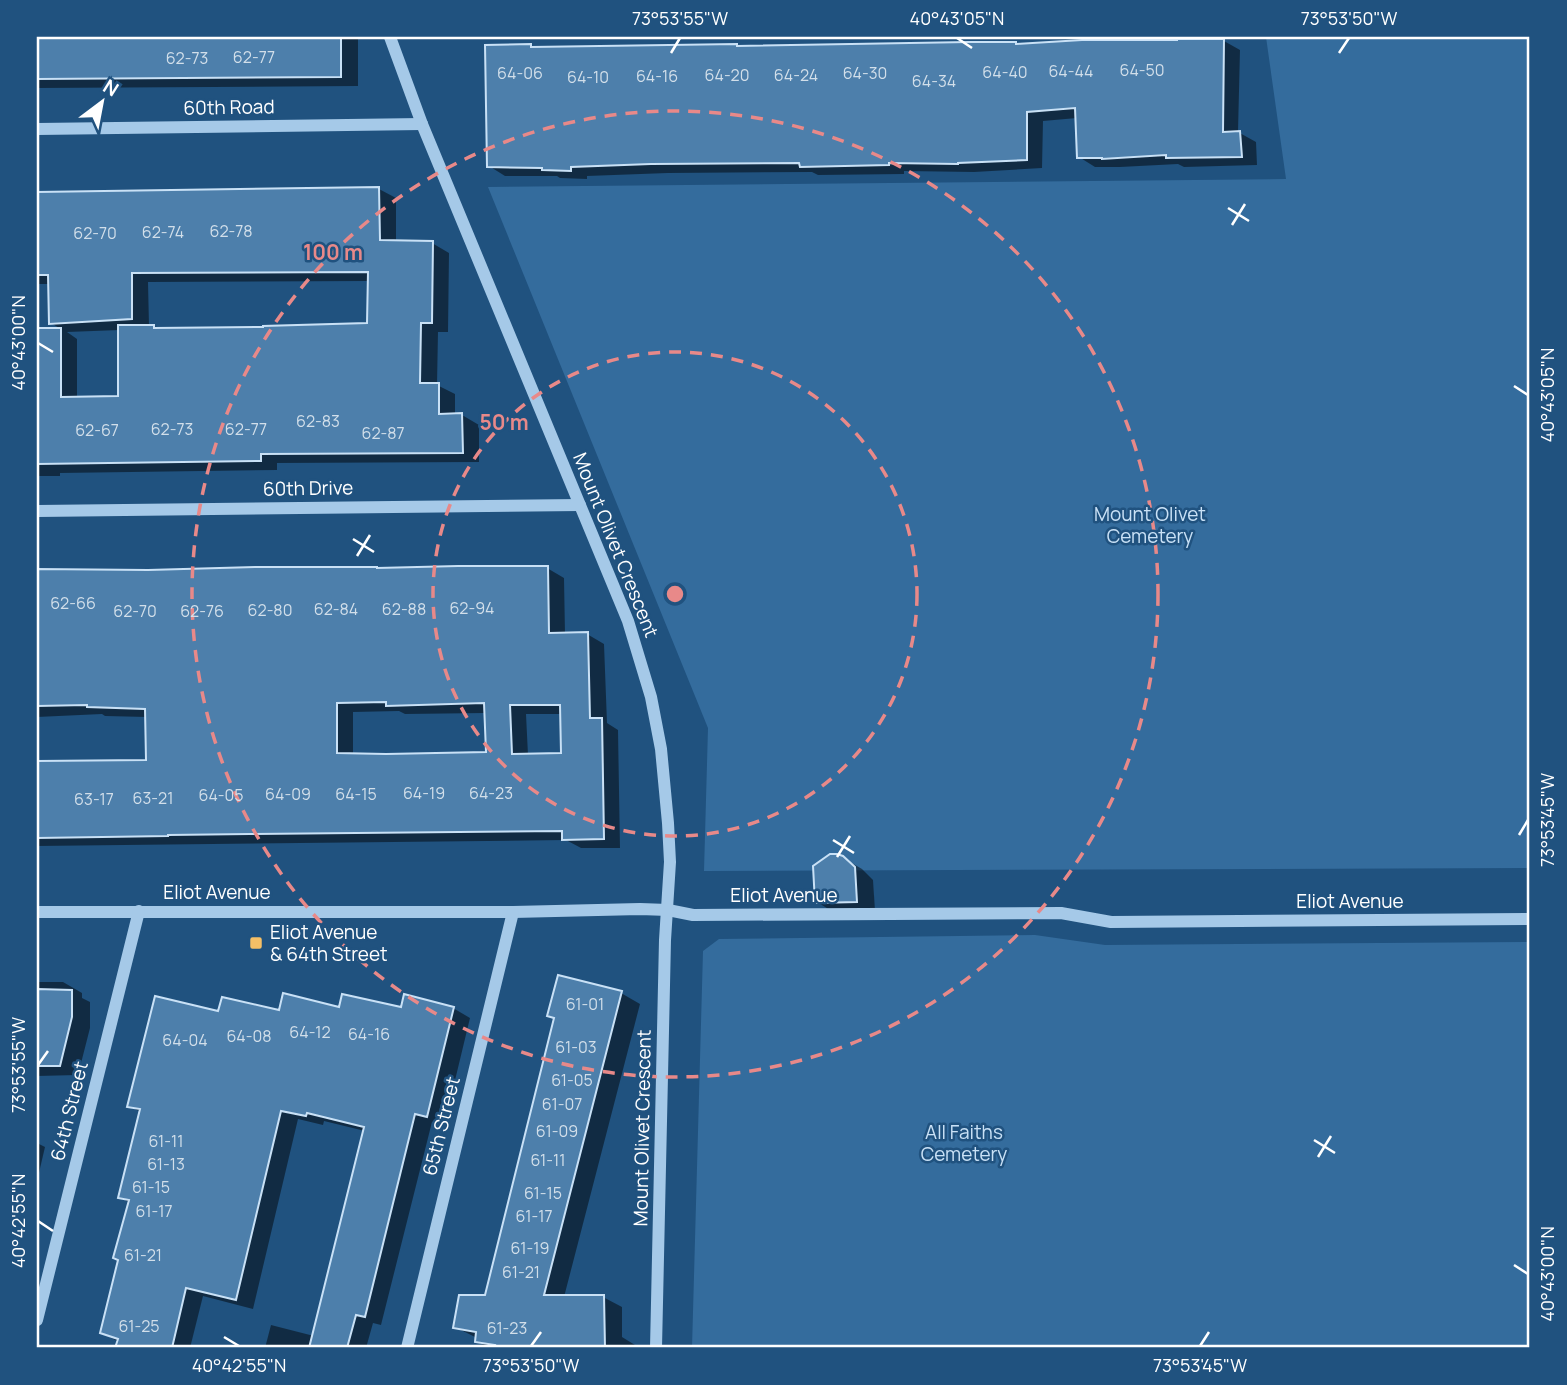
<svg xmlns="http://www.w3.org/2000/svg" width="1567" height="1385" font-family="Manrope,sans-serif">
  <rect width="100%" height="100%" fill="#20527f"/>
  <g fill="#346c9d">
    <path d="M 1266,37 L 1530,37 L 1530,868 L 704,871 L 708,728 L 488,187 L 1286,179 Z"/>
    <path d="M 1035,935 L 1105,945 L 1530,942 L 1530,1348 L 692,1348 L 703,951 L 719,939 Z"/>
  </g>
  <g fill="#0007" fill-rule="evenodd">
    <path d="M 37,37 L 358,37 L 358,86 L 37,88 Z"/>
    <path d="M 1224,41 L 1240,50 L 1238,132 L 1256,142 L 1257,165 L 1184,167 L 1178,164 L 1120,167 L 1095,167 L 1079,157 L 1077,118 L 1043,121 L 1042,168 L 974,172 L 904,171 L 904,174 L 818,175 L 812,172 L 668,173 L 587,176 L 587,179 L 560,178 L 557,176 L 505,176 L 489,166 L 530,45 L 536,49 L 1018,46 Z"/>
    <path d="M 379,189 L 396,198 L 396,242 L 432,243 L 449,253 L 448,332 L 438,332 L 437,385 L 455,394 L 455,415 L 462,415 L 479,425 L 479,462 L 277,463 L 277,470 L 60,473 L 60,476 L 37,476 L 37,329 L 61,329 L 51,323 L 50,284 L 37,284 L 37,192 ZM 369,281 L 368,325 L 263,329 L 159,329 L 154,326 L 149,326 L 148,282 ZM 120,330 L 120,398 L 77,399 L 77,339 L 67,332 Z"/>
    <path d="M 547,568 L 564,578 L 565,634 L 587,634 L 604,644 L 607,723 L 618,730 L 620,848 L 581,848 L 566,840 L 37,846 L 37,762 L 148,761 L 147,717 L 105,716 L 102,714 L 37,717 L 37,572 ZM 399,711 L 405,714 L 486,713 L 488,754 L 353,755 L 353,712 ZM 526,714 L 562,714 L 563,755 L 528,755 Z"/>
    <path d="M 843,858 L 862,869 L 873,880 L 875,911 L 835,913 L 817,902 Z"/>
    <path d="M 37,982 L 63,982 L 82,993 L 82,998 L 90,1002 L 90,1028 L 78,1075 L 37,1076 Z"/>
    <path d="M 621,993 L 640,1004 L 564,1297 L 603,1297 L 622,1307 L 622,1337 L 635,1345 L 635,1348 L 489,1348 L 476,1341 L 477,1338 L 455,1327 L 487,1297 Z"/>
    <path d="M 453,1008 L 470,1018 L 444,1126 L 432,1122 L 381,1325 L 373,1323 L 366,1348 L 265,1348 L 271,1325 L 314,1336 L 365,1131 L 324,1121 L 323,1125 L 298,1119 L 253,1309 L 203,1296 L 190,1348 L 117,1348 L 119,1342 L 102,1333 L 120,1260 L 130,1203 L 120,1197 L 141,1112 L 129,1106 L 219,1013 L 340,1009 Z"/>
    <path d="M 37,1143 L 45,1147 L 38,1177 L 37,1177 Z"/>
  </g>
  <g fill="#4d7fab" stroke="#c9e1f6" stroke-width="2" fill-rule="evenodd">
    <path d="M 37,37 L 341,37 L 341,77 L 37,79 Z"/>
    <path d="M 1177,39 L 1224,39 L 1223,132 L 1240,131 L 1242,157 L 1166,158 L 1166,155 L 1102,159 L 1102,158 L 1077,158 L 1075,108 L 1027,112 L 1027,160 L 958,163 L 958,164 L 889,163 L 889,165 L 800,167 L 799,163 L 651,164 L 571,167 L 571,171 L 542,170 L 542,168 L 487,167 L 485,45 L 531,44 L 531,47 L 737,44 L 737,46 L 969,42 L 1016,42 L 1016,44 L 1082,40 L 1177,40 Z"/>
    <path d="M 379,187 L 380,240 L 433,241 L 432,323 L 421,323 L 420,383 L 439,383 L 439,414 L 462,413 L 463,453 L 261,454 L 261,461 L 37,464 L 37,328 L 61,328 L 61,397 L 118,396 L 118,325 L 154,325 L 154,328 L 263,327 L 263,326 L 367,323 L 368,272 L 132,273 L 132,319 L 49,324 L 48,275 L 37,275 L 37,192 Z"/>
    <path d="M 458,566 L 548,566 L 549,633 L 588,632 L 590,718 L 602,718 L 604,839 L 562,840 L 562,831 L 250,834 L 168,835 L 168,836 L 37,838 L 37,761 L 146,760 L 145,709 L 87,707 L 87,705 L 37,706 L 37,569 L 148,570 L 255,567 L 377,567 L 377,568 ZM 386,702 L 386,706 L 484,703 L 486,752 L 386,754 L 337,753 L 337,703 ZM 510,705 L 560,705 L 561,753 L 512,754 Z"/>
    <path d="M 830,854 L 837,854 L 843,856 L 855,867 L 857,902 L 815,903 L 813,866 Z"/>
    <path d="M 558,975 L 622,991 L 544,1295 L 604,1295 L 605,1348 L 494,1348 L 495,1345 L 475,1342 L 476,1332 L 453,1328 L 459,1295 L 485,1295 L 554,1018 L 547,1016 Z"/>
    <path d="M 37,989 L 72,990 L 72,1017 L 60,1066 L 37,1066 Z"/>
    <path d="M 283,993 L 339,1007 L 342,994 L 401,1007 L 404,994 L 454,1007 L 427,1117 L 415,1114 L 365,1317 L 356,1315 L 347,1348 L 309,1348 L 364,1127 L 307,1113 L 306,1116 L 281,1111 L 236,1300 L 186,1288 L 172,1348 L 115,1348 L 118,1339 L 100,1333 L 118,1260 L 113,1258 L 129,1200 L 118,1198 L 140,1109 L 127,1107 L 155,996 L 218,1011 L 222,997 L 279,1010 Z"/>
  </g>
  <g fill="none" stroke-linecap="round" stroke-linejoin="round">
    <g stroke="#a5c9e8" stroke-width="12">
      <path d="M 390,37 L 422,124 L 628,621 L 651,697 L 661,749 L 668,823 L 670,862 L 665,940 L 656,1348"/>
      <path d="M 37,129 L 422,124"/>
      <path d="M 37,511 L 580,505"/>
      <path d="M 37,912 L 513,912 L 640,909 L 668,910 L 693,915 L 1061,913 L 1111,922 L 1530,919"/>
      <path d="M 37,1320 L 139,911"/>
      <path d="M 407,1348 L 513,912"/>
    </g>
  </g>
  <path fill="none" stroke="#fff" stroke-width="2.5" d="M 957,38 L 972,48M 671,53 L 680,38M 1339,53 L 1349,38M 1228,208 L 1249,221M 1232,225 L 1245,204M 38,343 L 53,352M 1514,386 L 1528,395M 353,539 L 374,552M 357,556 L 370,535M 1519,835 L 1528,820M 833,840 L 854,853M 837,857 L 850,836M 38,1065 L 48,1051M 1314,1140 L 1335,1153M 1318,1157 L 1331,1136M 38,1221 L 53,1231M 1514,1265 L 1528,1274M 224,1337 L 239,1346M 531,1346 L 541,1332M 1200,1346 L 1209,1332"/>
  <g fill="none" stroke="#e88989" stroke-width="3.5" stroke-dasharray="12 9">
    <circle cx="675" cy="594" r="242"/>
    <circle cx="675" cy="594" r="483"/>
  </g>
  <rect fill="#f5bf66" stroke="#20527f" stroke-width="2.5" x="249" y="936" width="14" height="14" rx="3.5"/>
  <g text-anchor="middle" dominant-baseline="central" stroke-width="5" stroke-linejoin="round" paint-order="stroke">
    <g font-size="16" fill="#d2dfea">
      <text x="254" y="57">62-77</text>
      <text x="187" y="58">62-73</text>
      <text x="1142" y="70">64-50</text>
      <text x="1071" y="71">64-44</text>
      <text x="1005" y="72">64-40</text>
      <text x="520" y="73">64-06</text>
      <text x="865" y="73">64-30</text>
      <text x="727" y="75">64-20</text>
      <text x="796" y="75">64-24</text>
      <text x="657" y="76">64-16</text>
      <text x="588" y="77">64-10</text>
      <text x="934" y="81">64-34</text>
      <text x="231" y="231">62-78</text>
      <text x="163" y="232">62-74</text>
      <text x="95" y="233">62-70</text>
      <text x="318" y="421">62-83</text>
      <text x="172" y="429">62-73</text>
      <text x="246" y="429">62-77</text>
      <text x="97" y="430">62-67</text>
      <text x="383" y="433">62-87</text>
      <text x="73" y="603">62-66</text>
      <text x="472" y="608">62-94</text>
      <text x="336" y="609">62-84</text>
      <text x="404" y="609">62-88</text>
      <text x="270" y="610">62-80</text>
      <text x="135" y="611">62-70</text>
      <text x="202" y="611">62-76</text>
      <text x="424" y="793">64-19</text>
      <text x="491" y="793">64-23</text>
      <text x="288" y="794">64-09</text>
      <text x="356" y="794">64-15</text>
      <text x="221" y="795">64-05</text>
      <text x="153" y="798">63-21</text>
      <text x="94" y="799">63-17</text>
      <text x="585" y="1004">61-01</text>
      <text x="310" y="1032">64-12</text>
      <text x="369" y="1034">64-16</text>
      <text x="249" y="1036">64-08</text>
      <text x="185" y="1040">64-04</text>
      <text x="576" y="1047">61-03</text>
      <text x="572" y="1080">61-05</text>
      <text x="562" y="1104">61-07</text>
      <text x="557" y="1131">61-09</text>
      <text x="166" y="1141">61-11</text>
      <text x="548" y="1160">61-11</text>
      <text x="166" y="1164">61-13</text>
      <text x="151" y="1187">61-15</text>
      <text x="543" y="1193">61-15</text>
      <text x="154" y="1211">61-17</text>
      <text x="534" y="1216">61-17</text>
      <text x="530" y="1248">61-19</text>
      <text x="143" y="1255">61-21</text>
      <text x="521" y="1272">61-21</text>
      <text x="139" y="1326">61-25</text>
      <text x="507" y="1328">61-23</text>
    </g>
    <g font-size="19" fill="#fff" stroke="#20527f">
      <text transform="translate(229 107) rotate(-1)">60th Road</text>
      <text transform="translate(308 488) rotate(-1)">60th Drive</text>
      <text transform="translate(616 545) rotate(68)">Mount Olivet Crescent</text>
      <text x="217" y="892">Eliot Avenue</text>
      <text x="784" y="895">Eliot Avenue</text>
      <text x="1350" y="901">Eliot Avenue</text>
      <text transform="translate(69 1111) rotate(-76)">64th Street</text>
      <text transform="translate(441 1126) rotate(-76)">65th Street</text>
      <text transform="translate(642 1128) rotate(-89)">Mount Olivet Crescent</text>
    </g>
    <g font-size="19" fill="#c9e1f6" stroke="#20527f">
      <text x="1150" y="514">Mount Olivet<tspan x="1150" dy="22">Cemetery</tspan></text>
      <text x="964" y="1132">All Faiths<tspan x="964" dy="22">Cemetery</tspan></text>
    </g>
    <g font-size="19" fill="#fff" stroke="#20527f" text-anchor="start">
      <text x="270" y="932">Eliot Avenue<tspan x="270" dy="22">&amp; 64th Street</tspan></text>
    </g>
  </g>
  <circle cx="675" cy="594" r="10" fill="#e88989" stroke="#20527f" stroke-width="3.5"/>
  <g font-size="21" text-anchor="middle" font-weight="bold" fill="#e88989" stroke="#20527f" stroke-width="5" stroke-linejoin="round" paint-order="stroke">
    <text x="333" y="260">100 m</text>
    <text x="504" y="430">50 m</text>
  </g>
  <rect width="1567" height="1385" fill="none" stroke="#20527f" stroke-width="77"/>
  <g transform="translate(102 102) rotate(32)" stroke="#20527f" stroke-width="5" paint-order="stroke">
  <path d="M0-5L12 26L0 18L-12 26Z" fill="#ffffff"/>
  <text y="-10" font-size="19" font-weight="bold" text-anchor="middle" fill="#ffffff">N</text>
  </g>
  <rect x="38" y="38" width="1490" height="1308" fill="none" stroke="#fff" stroke-width="2.5"/>
  <g font-size="18" text-anchor="middle" fill="#fff">
    <text x="680" y="25">73°53'55"W</text>
    <text x="957" y="25">40°43'05"N</text>
    <text x="1349" y="25">73°53'50"W</text>
    <text transform="translate(19 343) rotate(-90)" y="6">40°43'00"N</text>
    <text transform="translate(1548 395) rotate(-90)" y="6">40°43'05"N</text>
    <text transform="translate(1548 820) rotate(-90)" y="6">73°53'45"W</text>
    <text transform="translate(19 1065) rotate(-90)" y="6">73°53'55"W</text>
    <text transform="translate(19 1221) rotate(-90)" y="6">40°42'55"N</text>
    <text transform="translate(1548 1274) rotate(-90)" y="6">40°43'00"N</text>
    <text x="239" y="1372">40°42'55"N</text>
    <text x="531" y="1372">73°53'50"W</text>
    <text x="1200" y="1372">73°53'45"W</text>
  </g>
</svg>
